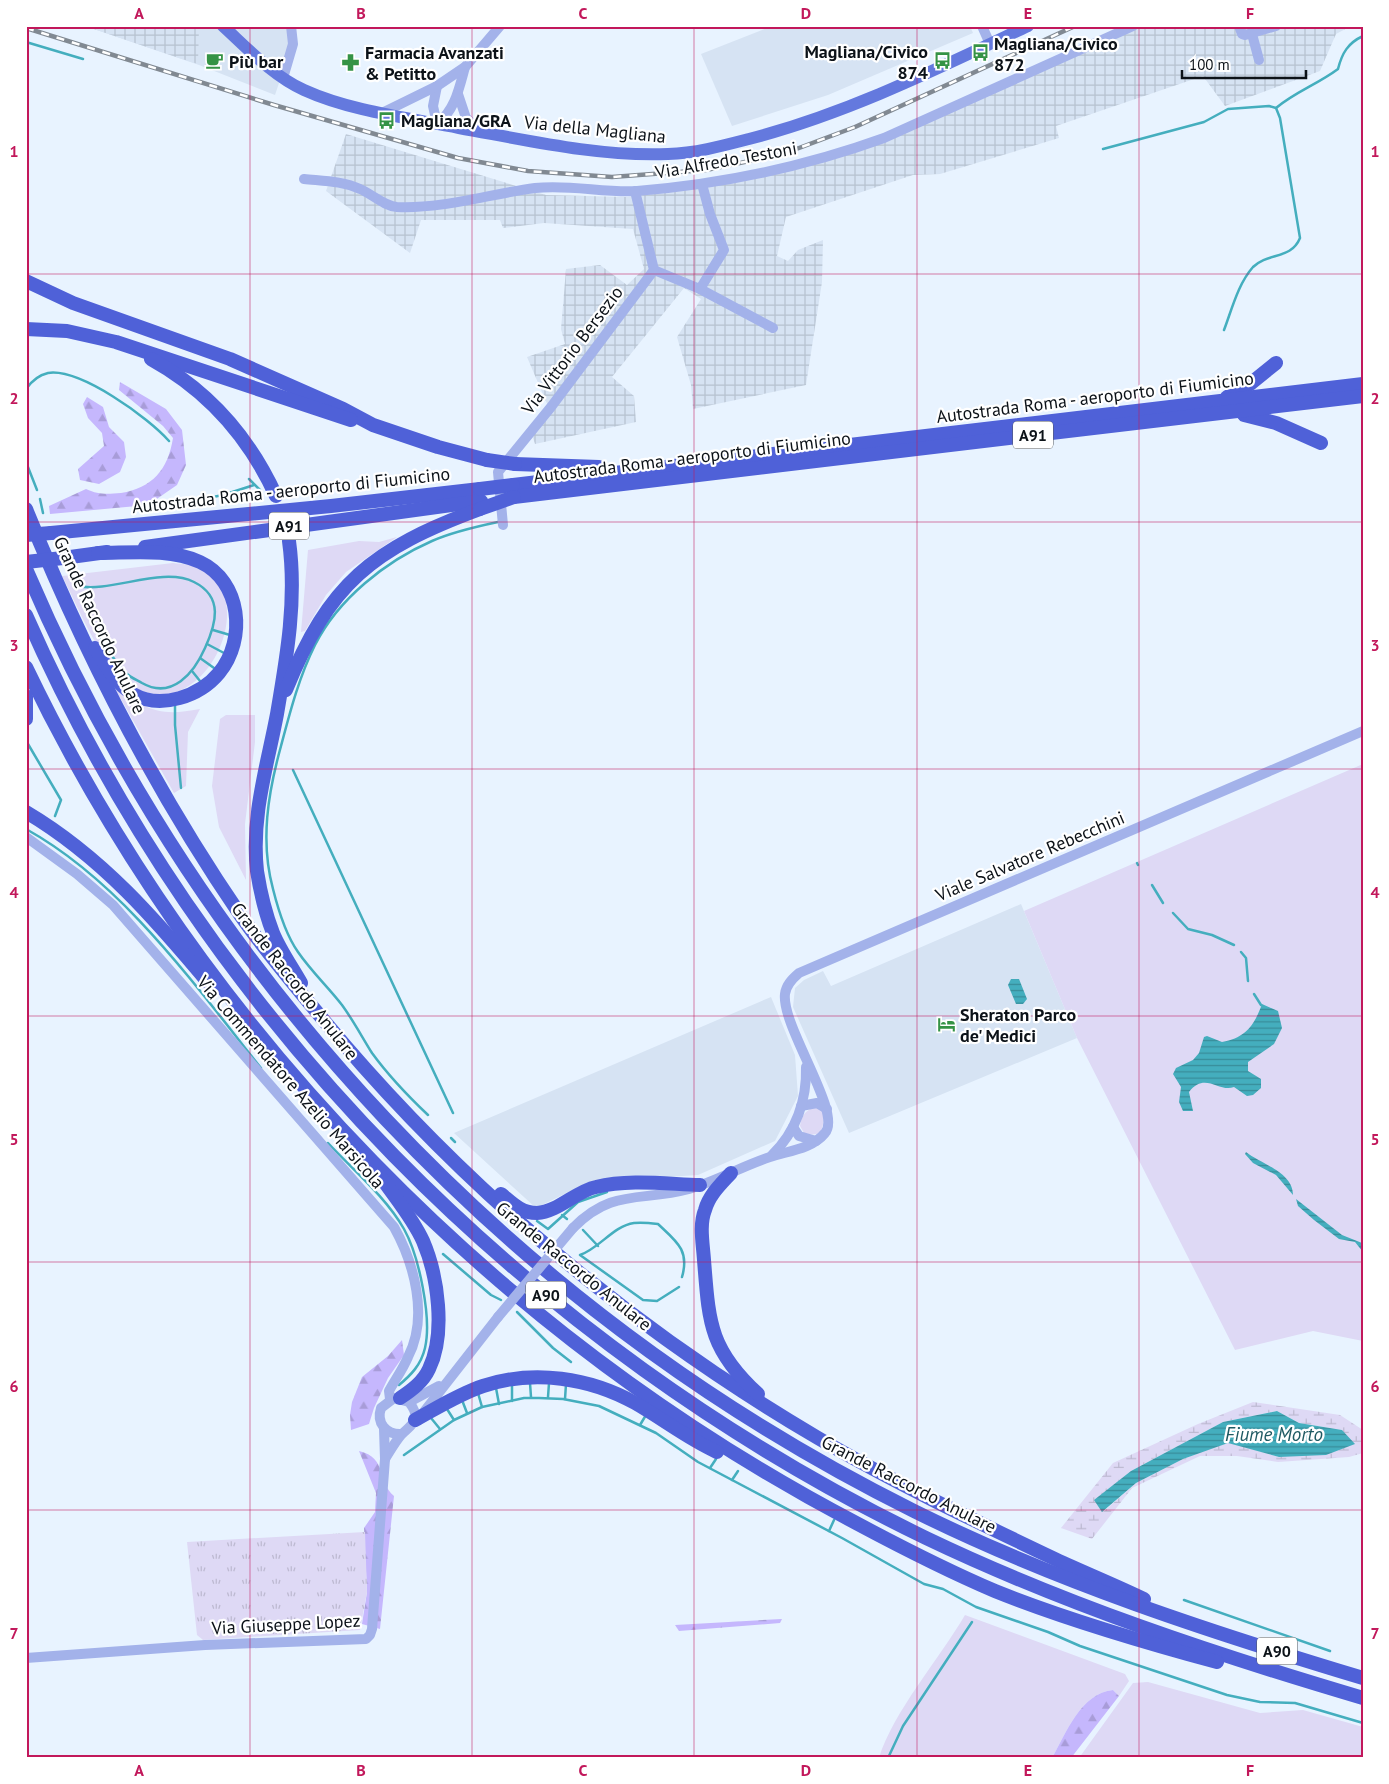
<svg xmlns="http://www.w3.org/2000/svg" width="1389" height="1784" font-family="'PT Sans',sans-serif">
  <defs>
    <pattern id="industrial-grid" width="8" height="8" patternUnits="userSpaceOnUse" patternTransform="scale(1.25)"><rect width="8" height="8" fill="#d6e3f3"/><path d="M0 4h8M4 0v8" fill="none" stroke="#b6c2d0"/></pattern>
    <pattern id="forest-firs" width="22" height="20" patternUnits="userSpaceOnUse" patternTransform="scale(1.25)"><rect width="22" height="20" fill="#c5b7fd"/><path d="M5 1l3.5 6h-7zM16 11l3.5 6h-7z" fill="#a89cd8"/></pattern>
    <pattern id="wetland-marsh" width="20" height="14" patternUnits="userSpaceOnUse" patternTransform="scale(1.25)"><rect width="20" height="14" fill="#ded9f5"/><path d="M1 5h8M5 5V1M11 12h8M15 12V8" fill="none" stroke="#bdb9d1"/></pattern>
    <pattern id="park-tufts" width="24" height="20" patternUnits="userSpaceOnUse" patternTransform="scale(1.25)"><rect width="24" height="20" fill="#ded9f5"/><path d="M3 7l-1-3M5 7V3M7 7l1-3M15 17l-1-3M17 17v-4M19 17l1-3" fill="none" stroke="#bdb9d1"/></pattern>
    <pattern id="water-rules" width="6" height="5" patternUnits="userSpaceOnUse" patternTransform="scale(1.25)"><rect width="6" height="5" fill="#44aebe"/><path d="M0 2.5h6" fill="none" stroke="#378c99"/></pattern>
  </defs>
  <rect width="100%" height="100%" fill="#e8f3ff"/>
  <g fill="#d6e3f3">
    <path d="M 85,26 L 289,26 L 292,44 L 275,95 L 199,65 Z"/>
    <path d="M 772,26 L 970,26 L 973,33 L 828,95 L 732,126 L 701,54 Z"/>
    <path d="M 1021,904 L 1077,1038 L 849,1133 L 793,1007 L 795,988 L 804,980 L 823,971 L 831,986 Z"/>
    <path d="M 771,997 L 795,1055 L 798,1096 L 775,1141 L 698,1175 L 589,1182 L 536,1208 L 454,1133 Z"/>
  </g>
  <g fill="url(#industrial-grid)">
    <path d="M 85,26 L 199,26 L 198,64 L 176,57 Z"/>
    <path d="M 1141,26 L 1351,26 L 1336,34 L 1320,71 L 1225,106 L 1203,76 L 1056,126 L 1059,138 L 940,174 L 913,175 L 786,217 L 777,256 L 788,261 L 798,250 L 823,240 L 822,282 L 806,385 L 693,409 L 691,385 L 677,337 L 701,299 L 684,288 L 612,377 L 634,396 L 636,422 L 535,444 L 532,435 L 551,413 L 527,357 L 565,344 L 561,329 L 566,269 L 600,265 L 627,285 L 644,269 L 633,229 L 544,223 L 503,228 L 500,220 L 421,220 L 410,253 L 326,191 L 346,134 L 546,195 L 628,197 L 714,186 L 885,141 Z"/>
  </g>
  <g fill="#ded9f5">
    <path d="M 397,537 L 346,572 L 326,595 L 305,631 L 301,632 L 308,550 L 359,541 L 379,542 Z"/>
    <path d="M 173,563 C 184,564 197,565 206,571 C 255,603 211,703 154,694 C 143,692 131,688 123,680 C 95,651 80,611 62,576 Z"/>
    <path d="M 113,685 C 146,710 159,717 200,709 L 188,732 L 186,786 L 174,793 Z"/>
    <path d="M 226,715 L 255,715 L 255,742 L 245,824 L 246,880 L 219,827 L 212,786 L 220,719 Z"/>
    <path d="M 1363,764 L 1363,1341 L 1313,1331 L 1235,1350 L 1077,1038 L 1024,911 Z"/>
    <path d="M 817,1106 L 824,1113 C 823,1129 823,1138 804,1133 L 800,1126 C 802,1114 806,1110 817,1106 Z"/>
    <path d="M 965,1615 L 1125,1674 L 1129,1681 L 1119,1696 L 1113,1690 C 1081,1693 1066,1733 1052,1758 L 879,1758 C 893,1712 940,1658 965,1615 Z"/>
    <path d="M 1148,1682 L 1260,1713 L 1303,1710 L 1363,1727 L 1363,1758 L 1079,1758 L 1133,1683 Z"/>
  </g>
  <g fill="url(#forest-firs)">
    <path d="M 120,382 L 166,409 L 182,430 L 186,465 L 177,485 L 148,505 L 50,514 L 49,506 L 86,489 C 99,495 107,494 121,493 C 152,488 168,470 173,438 L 163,426 L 119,390 Z"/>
    <path d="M 87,397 L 103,407 L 109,427 L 124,442 L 126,457 L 120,472 L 99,484 L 80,480 L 78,469 L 104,446 L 102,433 L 88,418 L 83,404 Z"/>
    <path d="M 402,1340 L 404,1355 L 388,1378 L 374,1408 L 369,1424 L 351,1430 L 350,1415 L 352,1402 L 362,1377 L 388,1356 Z"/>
    <path d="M 359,1451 C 388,1458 377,1482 394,1496 L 380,1629 L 362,1624 L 367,1592 L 364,1528 L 375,1512 L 376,1493 Z"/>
    <path d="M 782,1619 L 780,1623 L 679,1631 L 675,1625 Z"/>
    <path d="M 1113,1690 L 1119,1696 L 1071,1758 L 1052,1758 C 1066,1733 1081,1693 1113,1690 Z"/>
  </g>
  <path fill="url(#wetland-marsh)" fill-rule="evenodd" d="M 1253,1402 L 1340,1415 L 1363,1430 L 1363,1453 L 1349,1457 L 1278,1462 L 1237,1456 L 1200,1456 L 1132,1488 L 1092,1539 L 1061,1528 L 1113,1463 L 1198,1424 ZM 1277,1411 L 1299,1423 L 1342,1430 L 1279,1457 L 1228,1442 L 1183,1459 L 1136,1483 L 1103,1512 L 1131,1471 L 1223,1422 Z"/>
  <path fill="url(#park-tufts)" d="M 365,1532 L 367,1592 L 360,1630 L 203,1640 L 197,1635 L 187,1542 Z"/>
  <g fill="url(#water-rules)">
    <path d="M 1011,979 L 1019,979 L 1027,999 L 1023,1004 L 1016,1004 L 1008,985 Z"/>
    <path d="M 1262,1004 L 1278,1011 L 1282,1028 L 1274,1044 L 1248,1062 L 1248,1071 L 1261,1079 L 1261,1088 L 1253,1095 L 1247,1096 L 1234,1087 C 1219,1093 1205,1071 1189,1092 L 1193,1111 L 1183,1111 L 1179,1102 L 1181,1087 L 1173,1074 L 1176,1068 L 1193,1060 L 1199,1053 L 1204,1037 L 1207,1036 L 1222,1042 C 1247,1038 1255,1023 1262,1004 Z"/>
    <path d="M 1246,1152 C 1261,1164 1293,1172 1293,1195 L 1276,1175 L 1253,1163 L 1245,1154 Z"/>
    <path d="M 1296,1199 L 1342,1235 L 1362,1243 L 1363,1252 L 1355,1242 L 1339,1239 L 1314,1220 L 1298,1206 Z"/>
    <path d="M 1277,1411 L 1299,1423 L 1342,1430 L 1355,1444 L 1326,1455 L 1279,1457 L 1228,1443 L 1183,1459 L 1136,1483 L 1102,1512 L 1094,1500 L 1131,1471 L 1223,1422 Z"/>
  </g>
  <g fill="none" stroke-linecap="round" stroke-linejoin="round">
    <g stroke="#44aebe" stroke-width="2.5">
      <path d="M 26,42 L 83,59"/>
      <path d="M 1276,108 C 1295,92 1318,84 1338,69 C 1342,53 1348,43 1363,36"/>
      <path d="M 1103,149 L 1204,122 L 1228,109 L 1269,106 L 1276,108 L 1280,118 L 1300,238 C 1291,260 1268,252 1253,267 C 1238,284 1232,309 1224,330"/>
      <path d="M 26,389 C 31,382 39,375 48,373 C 80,368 149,418 169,441"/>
      <path d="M 26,462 L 37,490"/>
      <path d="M 249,479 L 260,490"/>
      <path d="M 40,499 L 43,513"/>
      <path d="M 172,505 L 223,495 L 254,485"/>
      <path d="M 78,586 C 111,593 162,566 194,582 C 224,597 216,624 205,648 C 194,673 172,700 142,683 C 137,680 131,678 126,673 C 105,652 94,623 82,598"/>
      <path d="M 213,630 L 230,635"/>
      <path d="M 207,644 L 224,653"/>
      <path d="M 200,658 L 214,668"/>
      <path d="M 192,671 L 200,681"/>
      <path d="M 175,704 L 175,725 L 181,788"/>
      <path d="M 28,744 L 61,800 L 55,816"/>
      <path d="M 293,770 L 453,1113"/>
      <path d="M 26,829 C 122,882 194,984 261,1068"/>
      <path d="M 1137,863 L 1138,865"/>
      <path d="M 1152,885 L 1163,903"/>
      <path d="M 1173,913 L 1188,929 L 1212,935 L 1234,945"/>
      <path d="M 1241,952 L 1246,958 L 1248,981"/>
      <path d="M 1254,994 L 1261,1005"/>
      <path d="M 428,1115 C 409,1097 388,1075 372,1053 C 362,1037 353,1020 342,1005 C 328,987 311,971 298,952 C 286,935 278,909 273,889 C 260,841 268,793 281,746 C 290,712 299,677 315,645 C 338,599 386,561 432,541 C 450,533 479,526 498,522"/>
      <path d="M 451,1138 L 455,1142"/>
      <path d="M 328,1143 C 353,1170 385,1196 404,1229 C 419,1256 432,1318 425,1348 C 421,1365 411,1375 399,1385"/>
      <path d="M 562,1215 L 567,1219"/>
      <path d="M 537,1221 L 548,1229 L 578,1202 L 607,1192"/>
      <path d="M 583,1230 L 598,1246"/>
      <path d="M 443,1254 L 491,1295 L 501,1300"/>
      <path d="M 679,1287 L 657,1301 L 643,1300 L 580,1255 C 600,1248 613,1226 634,1223 C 642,1222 650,1223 658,1224 C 676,1241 690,1250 682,1277"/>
      <path d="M 517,1312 L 553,1348 L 571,1362"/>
      <path d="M 530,1383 L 531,1397"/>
      <path d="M 512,1385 L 512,1401"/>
      <path d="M 496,1388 L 499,1404"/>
      <path d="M 478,1393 L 482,1407"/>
      <path d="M 548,1397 L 549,1383"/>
      <path d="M 565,1399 L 566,1384"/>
      <path d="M 462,1400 L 467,1413"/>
      <path d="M 447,1409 L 454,1420"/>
      <path d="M 431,1418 L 440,1429"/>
      <path d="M 640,1425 L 646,1415"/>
      <path d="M 404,1455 L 454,1420 L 482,1407 L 524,1398 L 539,1398 L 563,1399 L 599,1406 L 656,1433 L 698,1462 L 842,1538 L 924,1584 L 943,1589 L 976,1607 L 1048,1632 L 1080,1646 L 1227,1695 L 1260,1702 L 1295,1703 L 1363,1723"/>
      <path d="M 710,1468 L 716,1459"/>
      <path d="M 732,1480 L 738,1471"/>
      <path d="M 829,1531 L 834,1520"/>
      <path d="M 1184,1600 L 1330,1651"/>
      <path d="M 888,1758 L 903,1726 L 972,1622"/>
    </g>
    <g stroke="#a3b2ea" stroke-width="10">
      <path d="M 982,26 L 990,44"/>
      <path d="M 1239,26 L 1242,34 L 1245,35 L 1276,26"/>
      <path d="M 1252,34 L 1259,60"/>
      <path d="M 283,78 L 293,44 L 291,26"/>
      <path d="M 437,86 L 433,106 L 437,124 C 455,110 459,89 465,67"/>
      <path d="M 458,94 L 466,118 L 481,132"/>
      <path d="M 382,113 L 437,86 L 465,67 L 500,26"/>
      <path d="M 304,179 C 323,181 343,181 360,189 C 372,194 384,206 397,207 C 444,209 489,194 535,188 C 569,184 604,193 637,191 C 722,184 804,167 884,138 L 1133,26"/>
      <path d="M 654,270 L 700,289 L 773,328"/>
      <path d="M 700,289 L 724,250 L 710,214 L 702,184"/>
      <path d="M 503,525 L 498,472 L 551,407 L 654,270 L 635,191"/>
      <path d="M 26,837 L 77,874 L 113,905 L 394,1227 C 414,1263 429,1317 408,1357 C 403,1369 395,1380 389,1391 L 390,1399"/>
      <path d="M 801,1106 L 817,1103 L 827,1109"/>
      <path d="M 793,1127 L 799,1136 L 816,1141"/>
      <path d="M 772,1155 C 796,1132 807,1100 806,1067"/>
      <path d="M 573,1228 C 612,1188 641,1202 689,1189 C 717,1181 742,1166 770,1157 C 788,1151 812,1149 825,1133 C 843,1113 781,1026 785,994 C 786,985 792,979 799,973 L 1363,731"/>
      <path d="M 409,1402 L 439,1386"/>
      <path d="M 423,1413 L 498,1317"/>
      <path d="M 385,1459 C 390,1451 395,1442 401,1435 C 412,1424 423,1420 409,1402 L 394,1398 L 381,1408 C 376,1423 386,1435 402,1434"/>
      <path d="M 26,1658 L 205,1645 L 366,1639 L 370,1635 L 372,1629 L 385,1459 L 384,1429"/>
    </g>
    <path stroke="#6479de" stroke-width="12" d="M 223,26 C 247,48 273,76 304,90 C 350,111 409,118 459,128 C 526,140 600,157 668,154 C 696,153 722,146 749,139 C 846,114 937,69 1028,26"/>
    <g stroke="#4f61d8" stroke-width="14">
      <path d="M 26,281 L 73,303 L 230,359 L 343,409 L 373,425 L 438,447 L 487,460"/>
      <path d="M 26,329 L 67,331 L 116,342 L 351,420"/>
      <path d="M 151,359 C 209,391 249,437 276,496"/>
      <path d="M 1227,397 L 1250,384 L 1276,363"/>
      <path d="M 1244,415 L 1276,423 L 1321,443"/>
      <path d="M 515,464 L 599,467"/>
      <path d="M 513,485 L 1363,384"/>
      <path d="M 514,497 L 1363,396"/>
      <path d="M 26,509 C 84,652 154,789 241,916 C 264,949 290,980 316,1011 C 456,1182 627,1326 818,1438 C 895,1483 975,1521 1055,1559 C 1085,1573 1115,1585 1144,1599"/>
      <path d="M 51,533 L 331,506 L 480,489"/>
      <path d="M 289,541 C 297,599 287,656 277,714 C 267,767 251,816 257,871 C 260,890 266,915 273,933 C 280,950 292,967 301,983"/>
      <path d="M 145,547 L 481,501"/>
      <path d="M 63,558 L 107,552"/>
      <path d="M 26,569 C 201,979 514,1312 914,1511 C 1057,1582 1210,1632 1363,1678"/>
      <path d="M 26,615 C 203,1018 531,1347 926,1538 C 1066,1605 1214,1654 1363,1698"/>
      <path d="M 95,648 C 105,665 116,684 133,694 C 161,710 200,696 219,673 C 247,639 241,581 200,562 C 169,548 131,553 98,553"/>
      <path d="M 26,667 C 201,1032 499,1336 858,1524 C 903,1548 948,1571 995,1591 C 1067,1620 1143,1642 1217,1662"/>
      <path d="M 286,690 C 329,583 372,549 480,509"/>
      <path d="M 26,696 L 26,719"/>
      <path d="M 26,812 C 102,857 156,920 212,987"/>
      <path d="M 731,1173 C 721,1184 709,1195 705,1210 C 699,1225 703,1244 704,1260 C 709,1322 709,1349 758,1394"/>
      <path d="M 383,1180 C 397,1200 413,1219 423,1241 C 438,1276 446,1334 429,1369 C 423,1382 412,1390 400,1398"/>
      <path d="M 501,1194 C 512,1203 521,1213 537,1213 C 558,1212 576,1191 596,1187 C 629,1179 666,1184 700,1185"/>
      <path d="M 415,1420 C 437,1408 459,1394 483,1386 C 534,1369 590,1378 635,1403 C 663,1419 688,1439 717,1452"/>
    </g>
    <defs>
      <path id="rail" d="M 26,28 L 274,105 L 458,158 L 528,171 L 612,177 L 706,170 L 783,154 L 855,127 L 1075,26"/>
    </defs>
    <use href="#rail" stroke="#818992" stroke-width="4.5"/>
    <use href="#rail" stroke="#fff" stroke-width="2.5" stroke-dasharray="8" stroke-linecap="butt"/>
    <path stroke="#a3b2ea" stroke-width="10" d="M 498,1317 L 573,1228"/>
    <g stroke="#4f61d8" stroke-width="14">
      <path d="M 487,460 L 515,464"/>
      <path d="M 480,489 L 513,485"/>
      <path d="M 480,509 L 514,497"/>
      <path d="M 26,535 L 51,533"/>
      <path d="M 26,562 L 63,558"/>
    </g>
  </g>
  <path fill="none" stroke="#c2185b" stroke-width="1" stroke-opacity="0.55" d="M 250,26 L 250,1758M 472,26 L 472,1758M 694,26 L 694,1758M 917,26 L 917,1758M 1139,26 L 1139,1758M 26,274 L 1363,274M 26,522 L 1363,522M 26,769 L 1363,769M 26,1016 L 1363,1016M 26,1262 L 1363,1262M 26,1510 L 1363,1510"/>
  <defs>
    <symbol id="bus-bare" viewBox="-9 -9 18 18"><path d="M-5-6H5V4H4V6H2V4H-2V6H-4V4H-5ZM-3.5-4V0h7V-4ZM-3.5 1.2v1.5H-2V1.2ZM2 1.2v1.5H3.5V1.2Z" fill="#359345" stroke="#fff" stroke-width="2.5" paint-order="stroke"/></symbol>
    <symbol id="cafe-bare" viewBox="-9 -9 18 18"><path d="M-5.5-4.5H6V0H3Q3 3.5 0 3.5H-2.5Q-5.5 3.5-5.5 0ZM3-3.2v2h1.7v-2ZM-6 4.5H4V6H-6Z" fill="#359345" stroke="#fff" stroke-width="2.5" paint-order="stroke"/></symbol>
    <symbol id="pharmacy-bare" viewBox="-9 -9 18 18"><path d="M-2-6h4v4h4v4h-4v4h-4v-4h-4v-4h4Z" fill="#359345" stroke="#fff" stroke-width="2.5" paint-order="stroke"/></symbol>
    <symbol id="hotel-bare" viewBox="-9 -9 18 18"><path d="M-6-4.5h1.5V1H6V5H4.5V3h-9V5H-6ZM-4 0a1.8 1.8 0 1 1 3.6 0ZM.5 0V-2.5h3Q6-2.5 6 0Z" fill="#359345" stroke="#fff" stroke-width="2.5" paint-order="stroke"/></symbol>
  </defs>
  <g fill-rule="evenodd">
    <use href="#bus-bare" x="968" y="40" width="25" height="25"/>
    <use href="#cafe-bare" x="202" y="48" width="25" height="25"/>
    <use href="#bus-bare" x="930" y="48" width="25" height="25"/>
    <use href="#pharmacy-bare" x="338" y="50" width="25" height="25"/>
    <use href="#bus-bare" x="374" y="108" width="25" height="25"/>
    <use href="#hotel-bare" x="934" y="1012" width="25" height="25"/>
  </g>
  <g text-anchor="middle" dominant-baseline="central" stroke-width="4.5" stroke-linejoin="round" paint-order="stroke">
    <g fill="#fff" stroke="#55595d" stroke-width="1">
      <rect x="1013" y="421.5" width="40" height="27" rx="4"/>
      <rect x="269" y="512.5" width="40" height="27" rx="4"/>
      <rect x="526" y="1281.5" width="40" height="27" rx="4"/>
      <rect x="1257" y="1637.5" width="40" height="27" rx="4"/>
    </g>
    <g font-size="16" font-weight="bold" fill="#0c1218">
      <text x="1033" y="435">A91</text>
      <text x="289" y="526">A91</text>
      <text x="546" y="1295">A90</text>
      <text x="1277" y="1651">A90</text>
    </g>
    <g font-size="18" font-weight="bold" fill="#0c1218" stroke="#fff" text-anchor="start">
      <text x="994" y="43">Magliana/Civico<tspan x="994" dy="21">872</tspan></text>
      <text x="928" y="51" text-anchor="end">Magliana/Civico<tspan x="928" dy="21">874</tspan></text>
      <text x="365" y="52">Farmacia Avanzati<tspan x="365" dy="21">&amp; Petitto</tspan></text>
      <text x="229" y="61">Più bar</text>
      <text x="401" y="120">Magliana/GRA</text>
      <text x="960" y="1014">Sheraton Parco<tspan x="960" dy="21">de' Medici</tspan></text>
    </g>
    <g font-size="18" fill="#0c1218" stroke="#fff">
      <text transform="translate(595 129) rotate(6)">Via della Magliana</text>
      <text transform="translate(726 160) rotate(-10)">Via Alfredo Testoni</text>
      <text transform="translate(572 350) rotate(-53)">Via Vittorio Bersezio</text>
      <text transform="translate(1095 397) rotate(-7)">Autostrada Roma - aeroporto di Fiumicino</text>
      <text transform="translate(692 457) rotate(-7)">Autostrada Roma - aeroporto di Fiumicino</text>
      <text transform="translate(291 490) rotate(-6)">Autostrada Roma - aeroporto di Fiumicino</text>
      <text transform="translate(100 625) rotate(65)">Grande Raccordo Anulare</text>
      <text transform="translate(1030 856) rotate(-23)">Viale Salvatore Rebecchini</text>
      <text transform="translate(295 981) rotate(52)">Grande Raccordo Anulare</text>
      <text transform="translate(291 1082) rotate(49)">Via Commendatore Azelio Marsicola</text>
      <text transform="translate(574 1266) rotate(39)">Grande Raccordo Anulare</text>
      <text transform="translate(909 1484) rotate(27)">Grande Raccordo Anulare</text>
      <text transform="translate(286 1624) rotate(-3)">Via Giuseppe Lopez</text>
    </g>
    <g font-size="19" font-style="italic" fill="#1f5a63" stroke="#fff">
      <text x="1274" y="1434">Fiume Morto</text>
    </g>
  </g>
  <rect width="1389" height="1784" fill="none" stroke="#ffffff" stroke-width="55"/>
  <path d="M1182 70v8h124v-8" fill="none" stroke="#0c1218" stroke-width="2.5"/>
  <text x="1189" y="70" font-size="15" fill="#0c1218" stroke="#ffffff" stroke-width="4" paint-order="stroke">100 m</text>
  <rect x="28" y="28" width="1334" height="1728" fill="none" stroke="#c2185b" stroke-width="2"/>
  <g font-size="16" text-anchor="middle" font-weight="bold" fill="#c2185b">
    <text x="139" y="19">A</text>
    <text x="361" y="19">B</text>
    <text x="583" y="19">C</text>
    <text x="806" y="19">D</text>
    <text x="1028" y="19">E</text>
    <text x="1250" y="19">F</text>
    <text x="14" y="157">1</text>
    <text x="1375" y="157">1</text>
    <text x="14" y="404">2</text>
    <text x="1375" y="404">2</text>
    <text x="14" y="651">3</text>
    <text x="1375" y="651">3</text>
    <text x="14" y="898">4</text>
    <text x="1375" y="898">4</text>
    <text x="14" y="1145">5</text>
    <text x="1375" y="1145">5</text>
    <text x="14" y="1392">6</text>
    <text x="1375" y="1392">6</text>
    <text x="14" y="1639">7</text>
    <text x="1375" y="1639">7</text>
    <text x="139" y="1776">A</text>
    <text x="361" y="1776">B</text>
    <text x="583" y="1776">C</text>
    <text x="806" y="1776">D</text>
    <text x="1028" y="1776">E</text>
    <text x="1250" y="1776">F</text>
  </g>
</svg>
